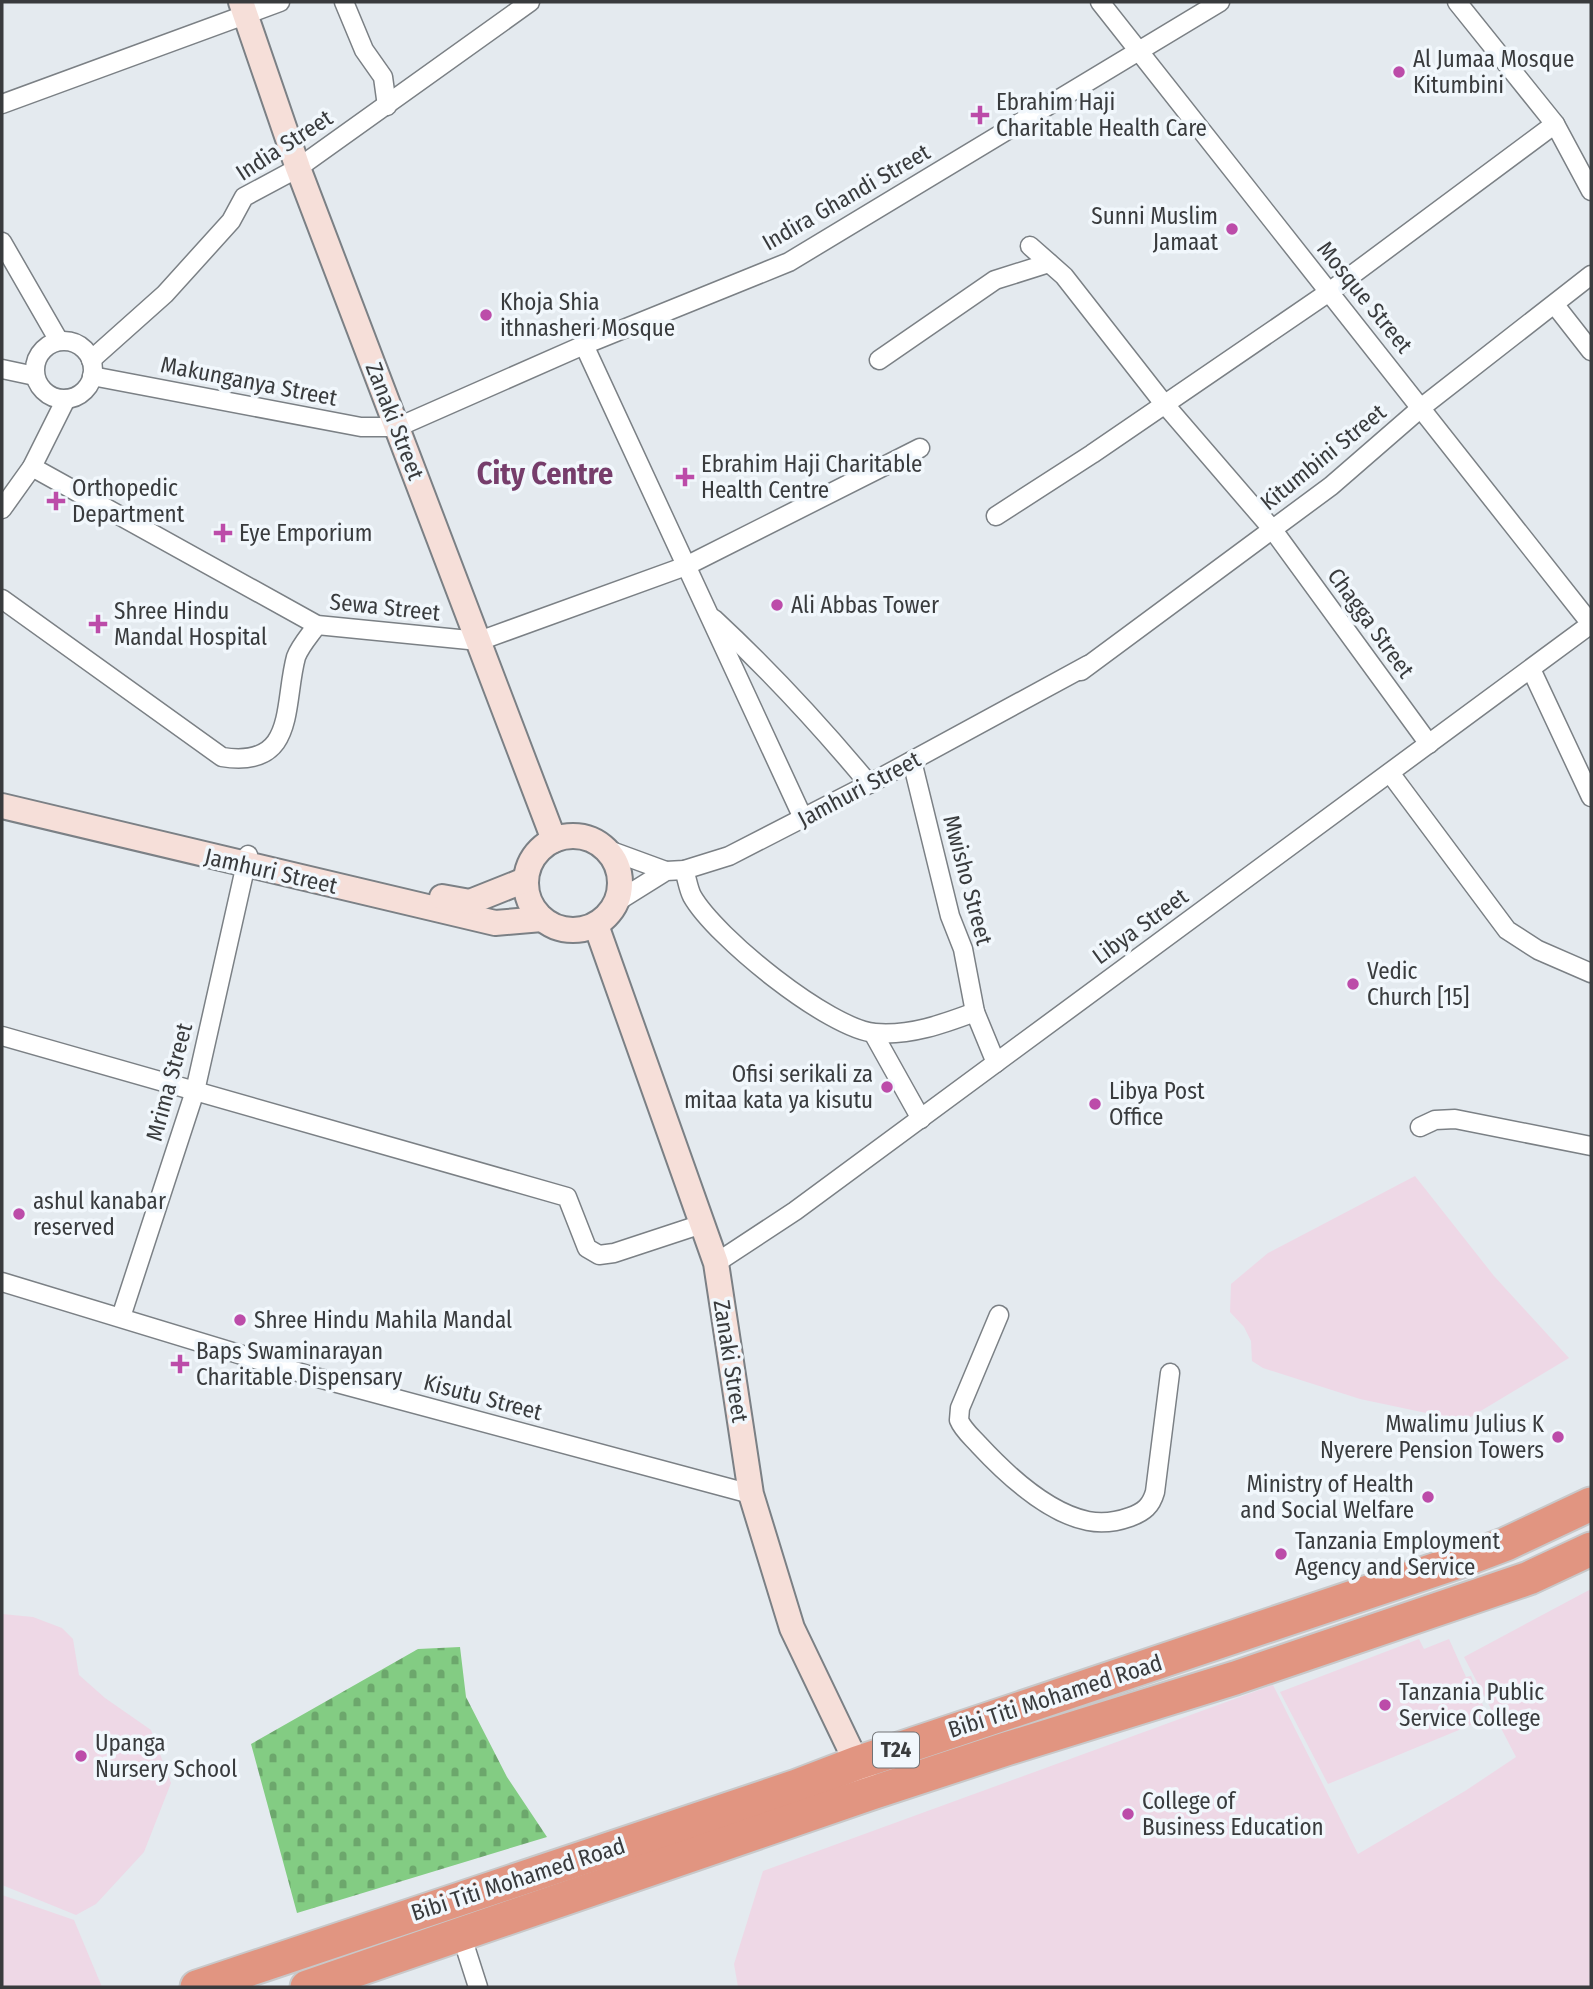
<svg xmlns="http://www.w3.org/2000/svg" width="1593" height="1989" font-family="'Fira Sans Condensed',sans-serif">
  <defs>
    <pattern id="cemetery-stones" width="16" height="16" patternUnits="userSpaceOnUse" patternTransform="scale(1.75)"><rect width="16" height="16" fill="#83cc83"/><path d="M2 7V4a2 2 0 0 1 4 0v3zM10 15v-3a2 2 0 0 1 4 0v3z" fill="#6ca76c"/></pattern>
  </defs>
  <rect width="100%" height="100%" fill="#e4eaef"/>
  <g fill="#eed8e6">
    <path d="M 1415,1176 L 1494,1276 L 1569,1358 L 1464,1421 L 1360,1399 L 1263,1368 L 1252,1361 L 1251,1341 L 1244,1327 L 1230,1312 L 1231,1284 L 1268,1253 Z"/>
    <path d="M 1591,1589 L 1591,1987 L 738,1987 L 734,1964 L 763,1871 L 1273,1685 L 1358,1854 L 1465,1791 L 1516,1757 L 1464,1657 Z"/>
    <path d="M 2,1614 L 33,1617 L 62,1628 L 73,1639 L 79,1675 L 105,1698 L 151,1730 L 171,1783 L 144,1852 L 96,1904 L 76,1915 L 2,1885 Z"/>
    <path d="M 1419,1639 L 1424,1649 L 1449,1639 L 1466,1677 L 1471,1676 L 1488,1718 L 1328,1784 L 1280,1692 Z"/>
    <path d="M 2,1895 L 74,1920 L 102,1987 L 2,1987 Z"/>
  </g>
  <path fill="url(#cemetery-stones)" d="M 460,1647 L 466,1697 L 507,1777 L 547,1837 L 297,1913 L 251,1744 L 418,1649 Z"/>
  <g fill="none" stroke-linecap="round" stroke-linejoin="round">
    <defs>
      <g id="street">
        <path d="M 344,2 L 364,50 L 383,77 L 387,106"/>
        <path d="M 1457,2 L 1555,124 L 1591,191"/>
        <path d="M 2,104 L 280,2"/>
        <path d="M 2,242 L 59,341"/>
        <path d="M 1030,246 L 1064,276 L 1161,400 L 1273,530 L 1429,744"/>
        <path d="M 1555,305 L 1591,351"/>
        <circle cx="64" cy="370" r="29"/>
        <path d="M 584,345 L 803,818"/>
        <path d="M 91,360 L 165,294 L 231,221 L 244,197 L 298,168 L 530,2"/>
        <path d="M 879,360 L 995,280 L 1049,263"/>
        <path d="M 2,369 L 35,376"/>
        <path d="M 92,376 L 361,427 L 398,427 L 584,345 L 789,262 L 1220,2"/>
        <path d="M 32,467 L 317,625 L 479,641 L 686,566 L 920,448"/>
        <path d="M 2,509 L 32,467 L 66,399"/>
        <path d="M 996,516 L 1092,454 L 1329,292 L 1555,124"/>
        <path d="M 2,599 L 222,757 C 297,769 283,705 296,657 C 300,646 310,635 317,625"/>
        <path d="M 714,619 C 770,671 820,725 869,784"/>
        <path d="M 1531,669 L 1591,797"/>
        <path d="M 1081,671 L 1331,486 L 1422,407 L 1591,275"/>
        <path d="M 912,761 L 950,916 L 963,949 L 975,1012 L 996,1063"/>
        <path d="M 1390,773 L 1507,930 L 1538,950 L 1591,973"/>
        <path d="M 606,849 L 666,871"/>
        <path d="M 684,870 C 687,878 688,888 692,896 C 715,937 829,1029 875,1033 C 910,1036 943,1024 975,1012"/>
        <path d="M 618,901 L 666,871 L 684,870 L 729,856 L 869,784 L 1088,665"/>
        <path d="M 873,1033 L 921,1119"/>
        <path d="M 2,1036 L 567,1197 L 587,1248 L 599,1255 L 614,1253 L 702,1224"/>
        <path d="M 1420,1127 L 1435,1120 L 1455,1119 L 1591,1146"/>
        <path d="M 716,1263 L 795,1211 L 1591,624 L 1100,2"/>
        <path d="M 2,1282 L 311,1376 L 751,1494"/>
        <path d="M 999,1315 L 960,1408 L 959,1420 C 963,1430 972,1437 979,1445 C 1006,1474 1048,1513 1088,1521 C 1103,1524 1116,1522 1130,1517 C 1144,1512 1151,1506 1155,1492 L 1170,1373"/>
        <path d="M 121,1317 L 195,1091 L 248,855"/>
        <path d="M 461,1934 L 478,1987"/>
      </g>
      <g id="secondary">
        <path d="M 241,2 L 298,168 L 554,840"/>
        <path d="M 2,806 L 495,923 L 542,919"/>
        <circle cx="573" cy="883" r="47"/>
        <path d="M 442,897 L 470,902 L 525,880"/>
        <path d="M 596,925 L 716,1263 L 751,1494 L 792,1628 L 864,1778"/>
      </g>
      <g id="highway">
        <path d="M 197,1987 L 797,1786 L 857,1763 L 1461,1561 L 1506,1544 L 1591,1504"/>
        <path d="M 307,1987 L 872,1793 L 1006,1749 L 1235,1678 L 1529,1578 L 1591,1549"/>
      </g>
    </defs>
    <use href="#street" stroke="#7b8085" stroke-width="21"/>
    <use href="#secondary" stroke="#7b8085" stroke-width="28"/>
    <use href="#highway" stroke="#c8c8c9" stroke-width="37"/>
    <use href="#street" stroke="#fff" stroke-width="18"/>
    <use href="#secondary" stroke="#f6dfd9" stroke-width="24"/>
    <use href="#highway" stroke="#e19581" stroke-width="33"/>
  </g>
  <g fill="#bc4ca9" stroke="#f1f7fc" stroke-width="2.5">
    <circle cx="1399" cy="72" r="7"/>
    <path d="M976.5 104.5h7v7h7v7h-7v7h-7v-7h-7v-7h7z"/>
    <circle cx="1232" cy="229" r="7"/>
    <circle cx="486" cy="315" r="7"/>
    <path d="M681.5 466.5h7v7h7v7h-7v7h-7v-7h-7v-7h7z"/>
    <path d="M52.5 490.5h7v7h7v7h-7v7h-7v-7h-7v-7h7z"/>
    <path d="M219.5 522.5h7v7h7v7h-7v7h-7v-7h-7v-7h7z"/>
    <circle cx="777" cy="605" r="7"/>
    <path d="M94.5 613.5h7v7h7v7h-7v7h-7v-7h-7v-7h7z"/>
    <circle cx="1353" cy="984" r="7"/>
    <circle cx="887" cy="1087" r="7"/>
    <circle cx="1095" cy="1104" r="7"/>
    <circle cx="19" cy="1214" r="7"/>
    <circle cx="240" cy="1320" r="7"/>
    <path d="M176.5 1353.5h7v7h7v7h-7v7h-7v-7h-7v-7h7z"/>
    <circle cx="1558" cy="1437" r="7"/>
    <circle cx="1428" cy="1497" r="7"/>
    <circle cx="1281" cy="1554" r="7"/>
    <circle cx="1385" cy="1705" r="7"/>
    <circle cx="81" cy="1756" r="7"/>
    <circle cx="1128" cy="1814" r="7"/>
  </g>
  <g text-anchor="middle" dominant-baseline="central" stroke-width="7" stroke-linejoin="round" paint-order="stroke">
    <rect fill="#f1f7fc" stroke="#707376" stroke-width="2" x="873" y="1732.5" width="46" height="35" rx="5"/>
    <g font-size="21" font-weight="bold" fill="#393b3d">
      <text x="896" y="1750">T24</text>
    </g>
    <g font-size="23" fill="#393b3d" stroke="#f1f7fc" text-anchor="start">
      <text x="1413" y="59">Al Jumaa Mosque<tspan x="1413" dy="26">Kitumbini</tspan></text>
      <text x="996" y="102">Ebrahim Haji<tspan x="996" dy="26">Charitable Health Care</tspan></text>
      <text x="1218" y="216" text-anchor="end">Sunni Muslim<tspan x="1218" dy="26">Jamaat</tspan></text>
      <text x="500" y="302">Khoja Shia<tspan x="500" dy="26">ithnasheri Mosque</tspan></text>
      <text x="701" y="464">Ebrahim Haji Charitable<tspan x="701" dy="26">Health Centre</tspan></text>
      <text x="72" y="488">Orthopedic<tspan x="72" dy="26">Department</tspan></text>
      <text x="239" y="533">Eye Emporium</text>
      <text x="791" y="605">Ali Abbas Tower</text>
      <text x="114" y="611">Shree Hindu<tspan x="114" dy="26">Mandal Hospital</tspan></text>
      <text x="1367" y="971">Vedic<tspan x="1367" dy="26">Church [15]</tspan></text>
      <text x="873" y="1074" text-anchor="end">Ofisi serikali za<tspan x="873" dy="26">mitaa kata ya kisutu</tspan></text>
      <text x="1109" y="1091">Libya Post<tspan x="1109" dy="26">Office</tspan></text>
      <text x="33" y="1201">ashul kanabar<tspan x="33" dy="26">reserved</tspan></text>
      <text x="254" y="1320">Shree Hindu Mahila Mandal</text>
      <text x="196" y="1351">Baps Swaminarayan<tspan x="196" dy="26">Charitable Dispensary</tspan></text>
      <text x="1544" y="1424" text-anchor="end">Mwalimu Julius K<tspan x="1544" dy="26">Nyerere Pension Towers</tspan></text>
      <text x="1414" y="1484" text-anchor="end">Ministry of Health<tspan x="1414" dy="26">and Social Welfare</tspan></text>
      <text x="1295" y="1541">Tanzania Employment<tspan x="1295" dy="26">Agency and Service</tspan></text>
      <text x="1399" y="1692">Tanzania Public<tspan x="1399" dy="26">Service College</tspan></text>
      <text x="95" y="1743">Upanga<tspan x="95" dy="26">Nursery School</tspan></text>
      <text x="1142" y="1801">College of<tspan x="1142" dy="26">Business Education</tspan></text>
    </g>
    <g font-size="23" fill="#393b3d" stroke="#f1f7fc">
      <text transform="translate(284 145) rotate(-33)">India Street</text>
      <text transform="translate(846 197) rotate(-30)">Indira Ghandi Street</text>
      <text transform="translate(1365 297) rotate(51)">Mosque Street</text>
      <text transform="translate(249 381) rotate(11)">Makunganya Street</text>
      <text transform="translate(395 421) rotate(69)">Zanaki Street</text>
      <text transform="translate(1323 457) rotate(-39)">Kitumbini Street</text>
      <text transform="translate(385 607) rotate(6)">Sewa Street</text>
      <text transform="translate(1371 623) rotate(54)">Chagga Street</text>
      <text transform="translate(859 789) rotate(-28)">Jamhuri Street</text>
      <text transform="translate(271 871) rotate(13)">Jamhuri Street</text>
      <text transform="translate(968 880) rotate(75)">Mwisho Street</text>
      <text transform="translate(1140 926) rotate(-36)">Libya Street</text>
      <text transform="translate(169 1082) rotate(-75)">Mrima Street</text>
      <text transform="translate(731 1361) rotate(81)">Zanaki Street</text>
      <text transform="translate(483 1397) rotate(15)">Kisutu Street</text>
      <text transform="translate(1055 1696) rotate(-18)">Bibi Titi Mohamed Road</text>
      <text transform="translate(518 1879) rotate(-18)">Bibi Titi Mohamed Road</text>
    </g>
    <g font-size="30" font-weight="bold" fill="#763d6b" stroke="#f1f7fc">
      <text x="545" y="474">City Centre</text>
    </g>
  </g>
  <rect width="1593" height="1989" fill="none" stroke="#393b3d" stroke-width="7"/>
</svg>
